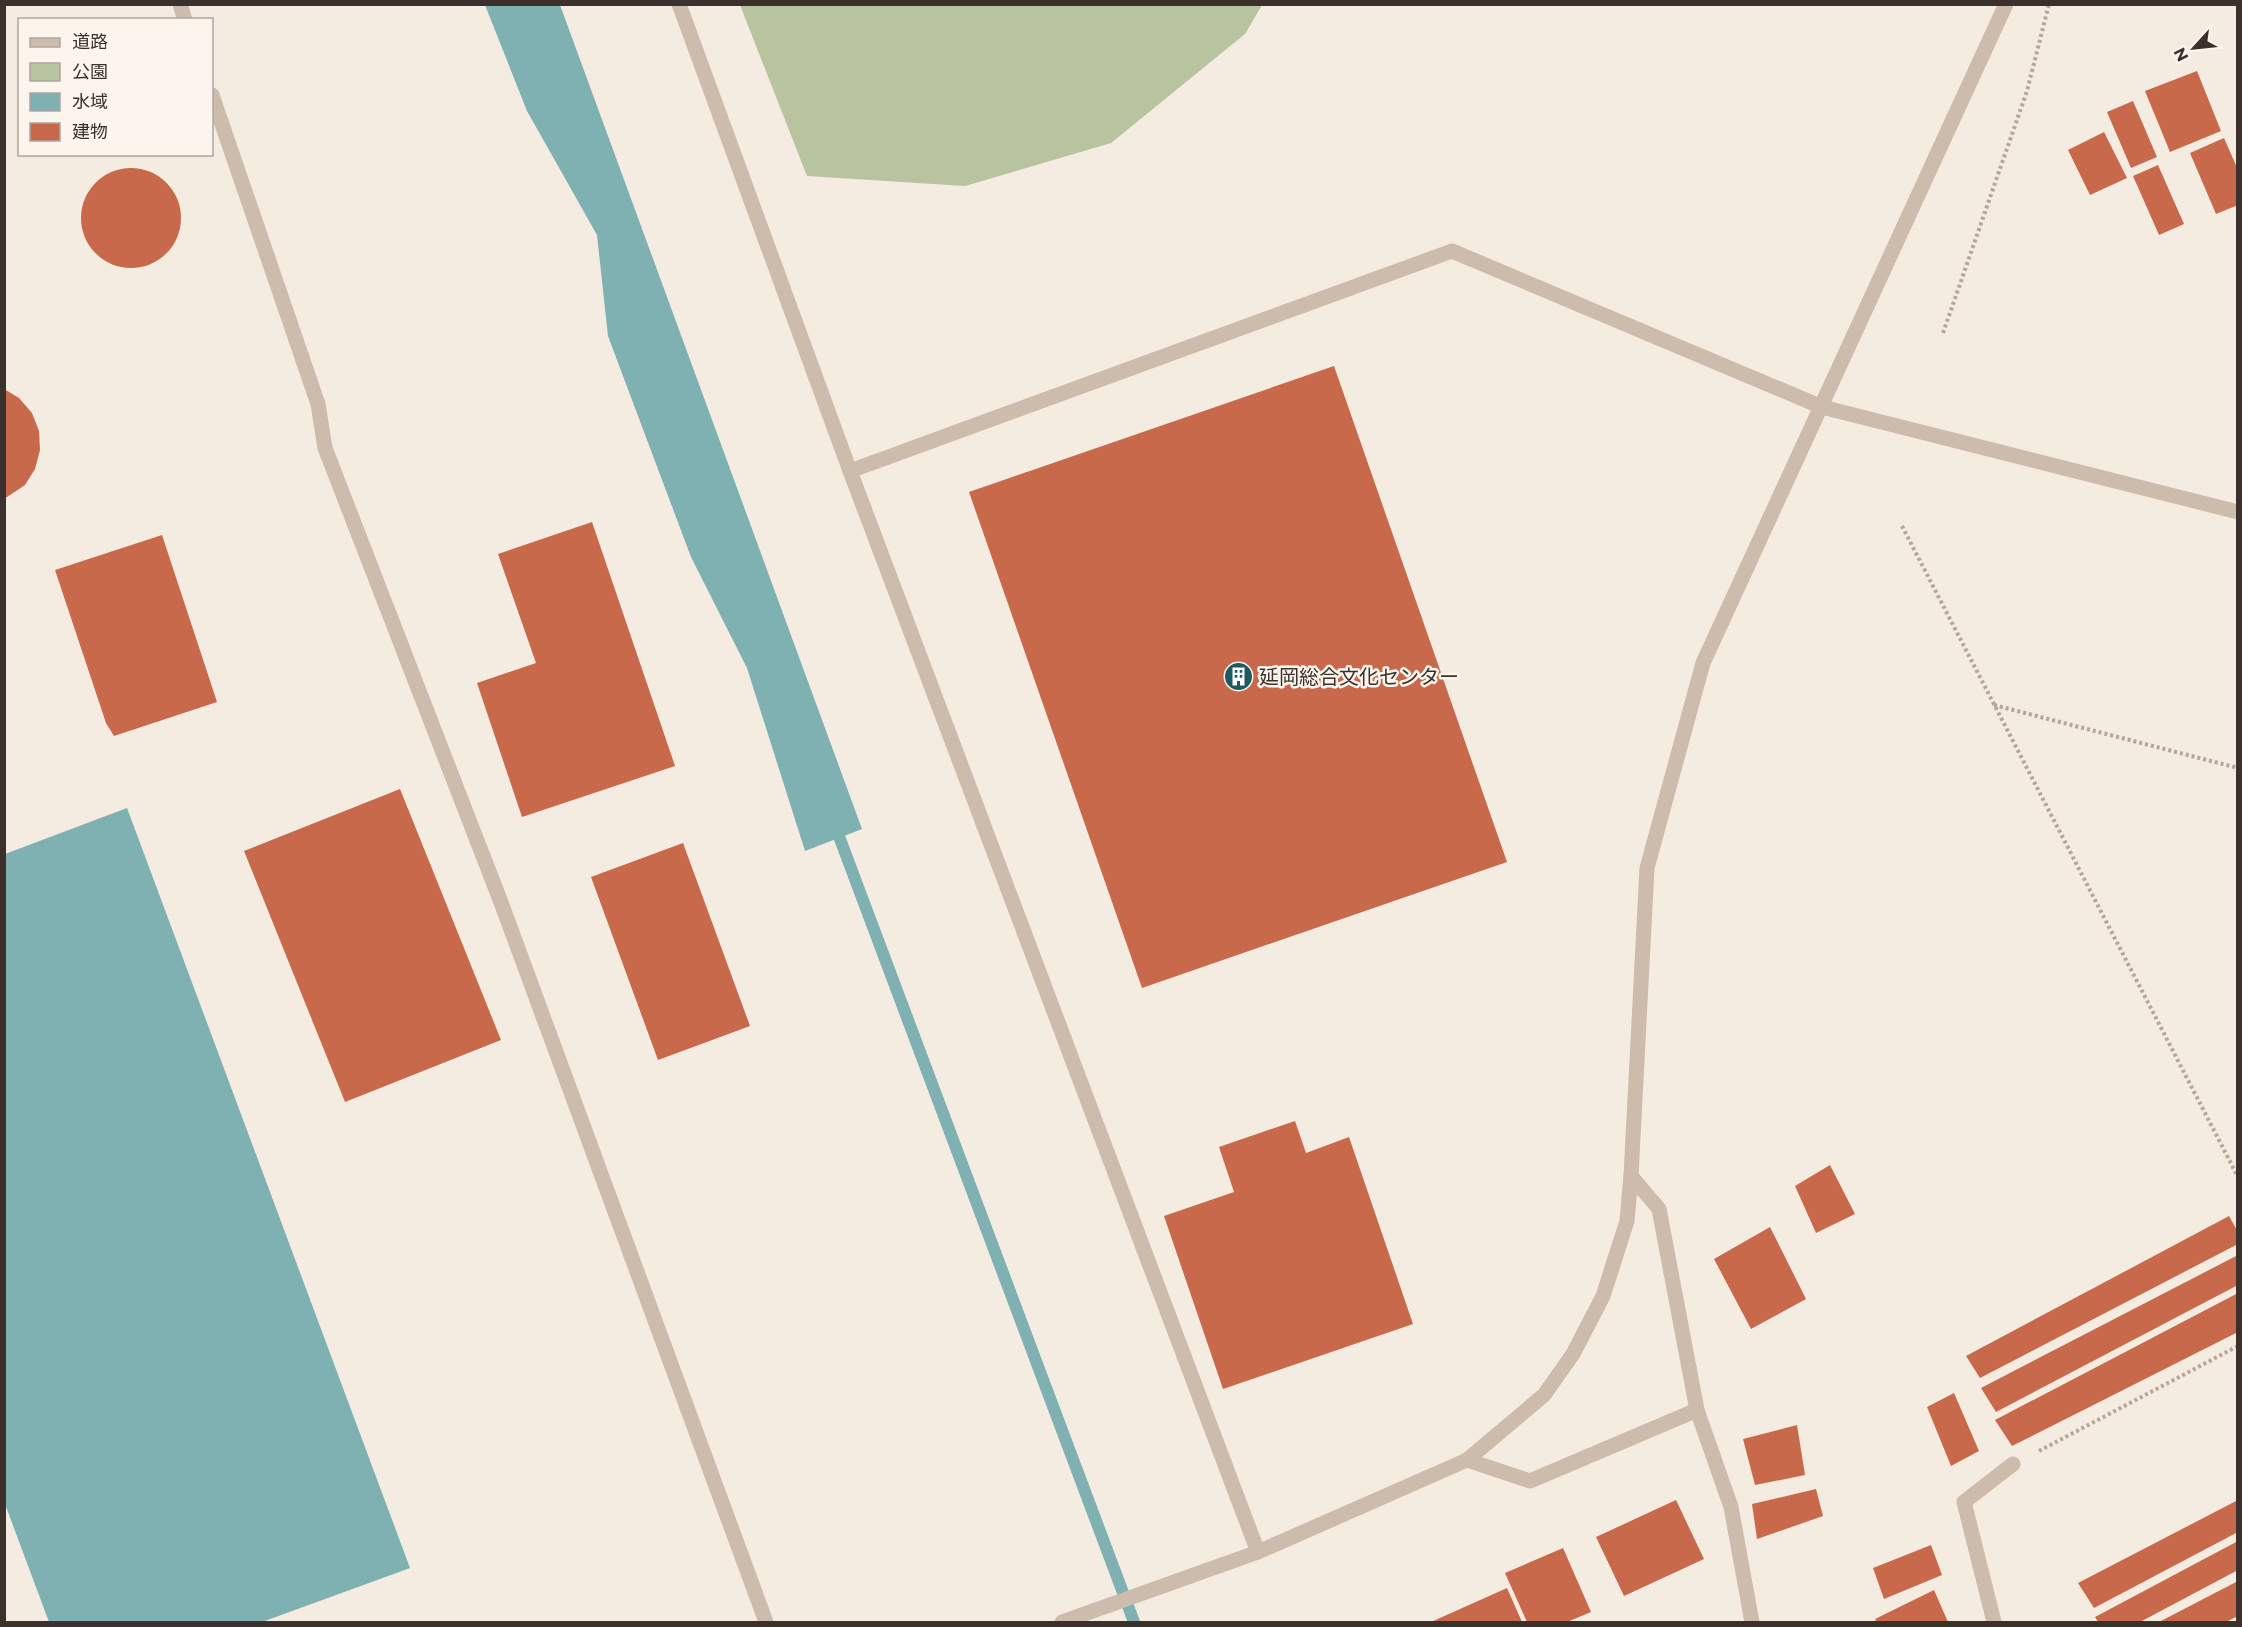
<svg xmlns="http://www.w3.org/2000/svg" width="2242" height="1627" font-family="Montserrat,'Noto Sans JP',sans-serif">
  <rect width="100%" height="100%" fill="#f4ebe1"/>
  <path fill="#b8c4a0" d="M 740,5 L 1262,5 L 1245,34 L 1111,143 L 965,186 L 807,176 Z"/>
  <g fill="#7fb0b2">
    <path d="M 485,5 L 560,5 L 862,829 L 805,851 L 747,668 L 691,557 L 608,336 L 597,235 L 527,111 Z"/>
    <path d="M 127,808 L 410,1568 L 262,1622 L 49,1622 L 5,1504 L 5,854 Z"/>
  </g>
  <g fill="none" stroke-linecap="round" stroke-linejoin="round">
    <path stroke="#7fb0b2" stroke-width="12" d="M 834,823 L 1134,1622"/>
  </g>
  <g fill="#c8694b">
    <path d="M 2197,71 L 2221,131 L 2170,152 L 2145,91 Z"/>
    <path d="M 2133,101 L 2157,157 L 2131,168 L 2107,112 Z"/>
    <path d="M 2104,132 L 2127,178 L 2090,195 L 2068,150 Z"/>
    <path d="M 2224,138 L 2238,170 L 2238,205 L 2216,214 L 2190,153 Z"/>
    <path d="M 2158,165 L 2184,224 L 2159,235 L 2133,176 Z"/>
    <circle cx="131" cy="218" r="50"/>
    <path d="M 1334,366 L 1507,862 L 1142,988 L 969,492 Z"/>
    <path d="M 4,389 L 19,398 L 32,413 L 39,431 L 40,450 L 35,469 L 25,485 L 4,499 Z"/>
    <path d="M 592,522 L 675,766 L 522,817 L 477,683 L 536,663 L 498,554 Z"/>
    <path d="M 162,535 L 217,702 L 114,736 L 106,723 L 55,570 Z"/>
    <path d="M 400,789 L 501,1040 L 345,1102 L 244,851 Z"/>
    <path d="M 683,843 L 750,1026 L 658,1060 L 591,877 Z"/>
    <path d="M 1295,1121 L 1306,1153 L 1349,1137 L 1413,1324 L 1223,1389 L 1164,1216 L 1234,1192 L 1219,1147 Z"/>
    <path d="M 1830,1165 L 1855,1214 L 1816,1233 L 1795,1186 Z"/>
    <path d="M 2229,1216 L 2238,1232 L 2238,1244 L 1980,1378 L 1966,1356 Z"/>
    <path d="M 1770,1227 L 1806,1299 L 1751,1329 L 1714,1259 Z"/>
    <path d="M 2238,1255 L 2238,1285 L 1996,1412 L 1981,1388 Z"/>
    <path d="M 2238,1293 L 2238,1332 L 2012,1446 L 1995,1420 Z"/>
    <path d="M 1954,1393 L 1979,1451 L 1951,1466 L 1927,1407 Z"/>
    <path d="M 1797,1425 L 1805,1475 L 1755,1485 L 1743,1439 Z"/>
    <path d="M 1816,1489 L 1823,1516 L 1757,1539 L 1752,1504 Z"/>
    <path d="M 1676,1500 L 1704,1559 L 1624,1596 L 1596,1537 Z"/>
    <path d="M 2238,1500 L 2238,1532 L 2094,1608 L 2078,1583 Z"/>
    <path d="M 2238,1541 L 2238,1570 L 2140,1622 L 2098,1622 L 2095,1617 Z"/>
    <path d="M 1931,1545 L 1942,1575 L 1884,1599 L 1873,1568 Z"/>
    <path d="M 1563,1548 L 1591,1612 L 1567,1622 L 1527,1622 L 1505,1573 Z"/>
    <path d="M 2238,1581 L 2238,1616 L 2226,1622 L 2159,1622 Z"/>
    <path d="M 1507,1588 L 1522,1622 L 1431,1622 Z"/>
    <path d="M 1934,1590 L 1948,1622 L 1877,1622 L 1875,1619 Z"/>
  </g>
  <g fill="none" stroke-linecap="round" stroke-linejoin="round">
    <g stroke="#b9a596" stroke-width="4" stroke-dasharray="3 3" stroke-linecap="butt">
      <path d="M 1943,333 L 2027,91 L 2049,4"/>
      <path d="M 1902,526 L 2238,1177"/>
      <path d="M 1994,705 L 2238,768"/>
      <path d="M 2039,1451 L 2238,1346"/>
    </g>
    <g stroke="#cdbbac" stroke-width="15">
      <path d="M 180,4 L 185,20"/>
      <path d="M 212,95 L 318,404 L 325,448 L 502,905 L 766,1622"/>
      <path d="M 850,471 L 1452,251 L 1822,407"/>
    </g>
    <g stroke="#cdbbac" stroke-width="15">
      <path d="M 1631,1176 L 1659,1209 L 1697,1410 L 1731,1507 L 1752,1622"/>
      <path d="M 1467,1460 L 1530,1481 L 1697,1410"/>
      <path d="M 1994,1622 L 1964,1502 L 2013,1464"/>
    </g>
    <g stroke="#cdbbac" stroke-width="15">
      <path d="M 679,4 L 850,471 L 1258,1552"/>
      <path d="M 1822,407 L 2238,512"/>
      <path d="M 1062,1622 L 1258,1552 L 1467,1460 L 1544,1395 L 1573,1354 L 1603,1296 L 1627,1221 L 1631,1176 L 1647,868 L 1703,663 L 2006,4"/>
    </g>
  </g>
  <defs>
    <symbol id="building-disc" viewBox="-11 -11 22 22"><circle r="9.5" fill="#1f5a5e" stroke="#fbf5ee"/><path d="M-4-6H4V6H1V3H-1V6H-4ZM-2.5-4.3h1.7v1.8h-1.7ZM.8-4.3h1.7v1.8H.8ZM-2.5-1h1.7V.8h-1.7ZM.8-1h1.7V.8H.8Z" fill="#fff"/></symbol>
  </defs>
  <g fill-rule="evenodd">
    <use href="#building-disc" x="1222" y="660" width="33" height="33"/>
  </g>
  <g text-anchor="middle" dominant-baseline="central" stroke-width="5" stroke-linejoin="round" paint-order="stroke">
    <g font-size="20" fill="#3b302b" stroke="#fbf5ee" text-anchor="start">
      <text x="1259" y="677">延岡総合文化センター</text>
    </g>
  </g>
  <rect width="2242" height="1627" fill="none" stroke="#3b302b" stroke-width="12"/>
  <rect x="18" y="18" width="195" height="138" fill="#fbf5ee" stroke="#aea6a0" stroke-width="1.5"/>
  <rect x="30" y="38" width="30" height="9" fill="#cdbbac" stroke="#aea6a0" stroke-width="1.5"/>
  <text x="72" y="48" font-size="18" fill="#3b302b">道路</text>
  <rect x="30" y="63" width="30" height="18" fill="#b8c4a0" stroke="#aea6a0" stroke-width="1.5"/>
  <text x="72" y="78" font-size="18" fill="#3b302b">公園</text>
  <rect x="30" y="93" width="30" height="18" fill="#7fb0b2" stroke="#aea6a0" stroke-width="1.5"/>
  <text x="72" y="108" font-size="18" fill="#3b302b">水域</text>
  <rect x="30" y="123" width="30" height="18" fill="#c8694b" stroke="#aea6a0" stroke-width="1.5"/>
  <text x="72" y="138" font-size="18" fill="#3b302b">建物</text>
  <g transform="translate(2194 48) rotate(243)" stroke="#fbf5ee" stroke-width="4.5" paint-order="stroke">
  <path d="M0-4.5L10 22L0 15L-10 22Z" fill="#3b302b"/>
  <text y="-9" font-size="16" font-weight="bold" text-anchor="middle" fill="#3b302b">N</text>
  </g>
</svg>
